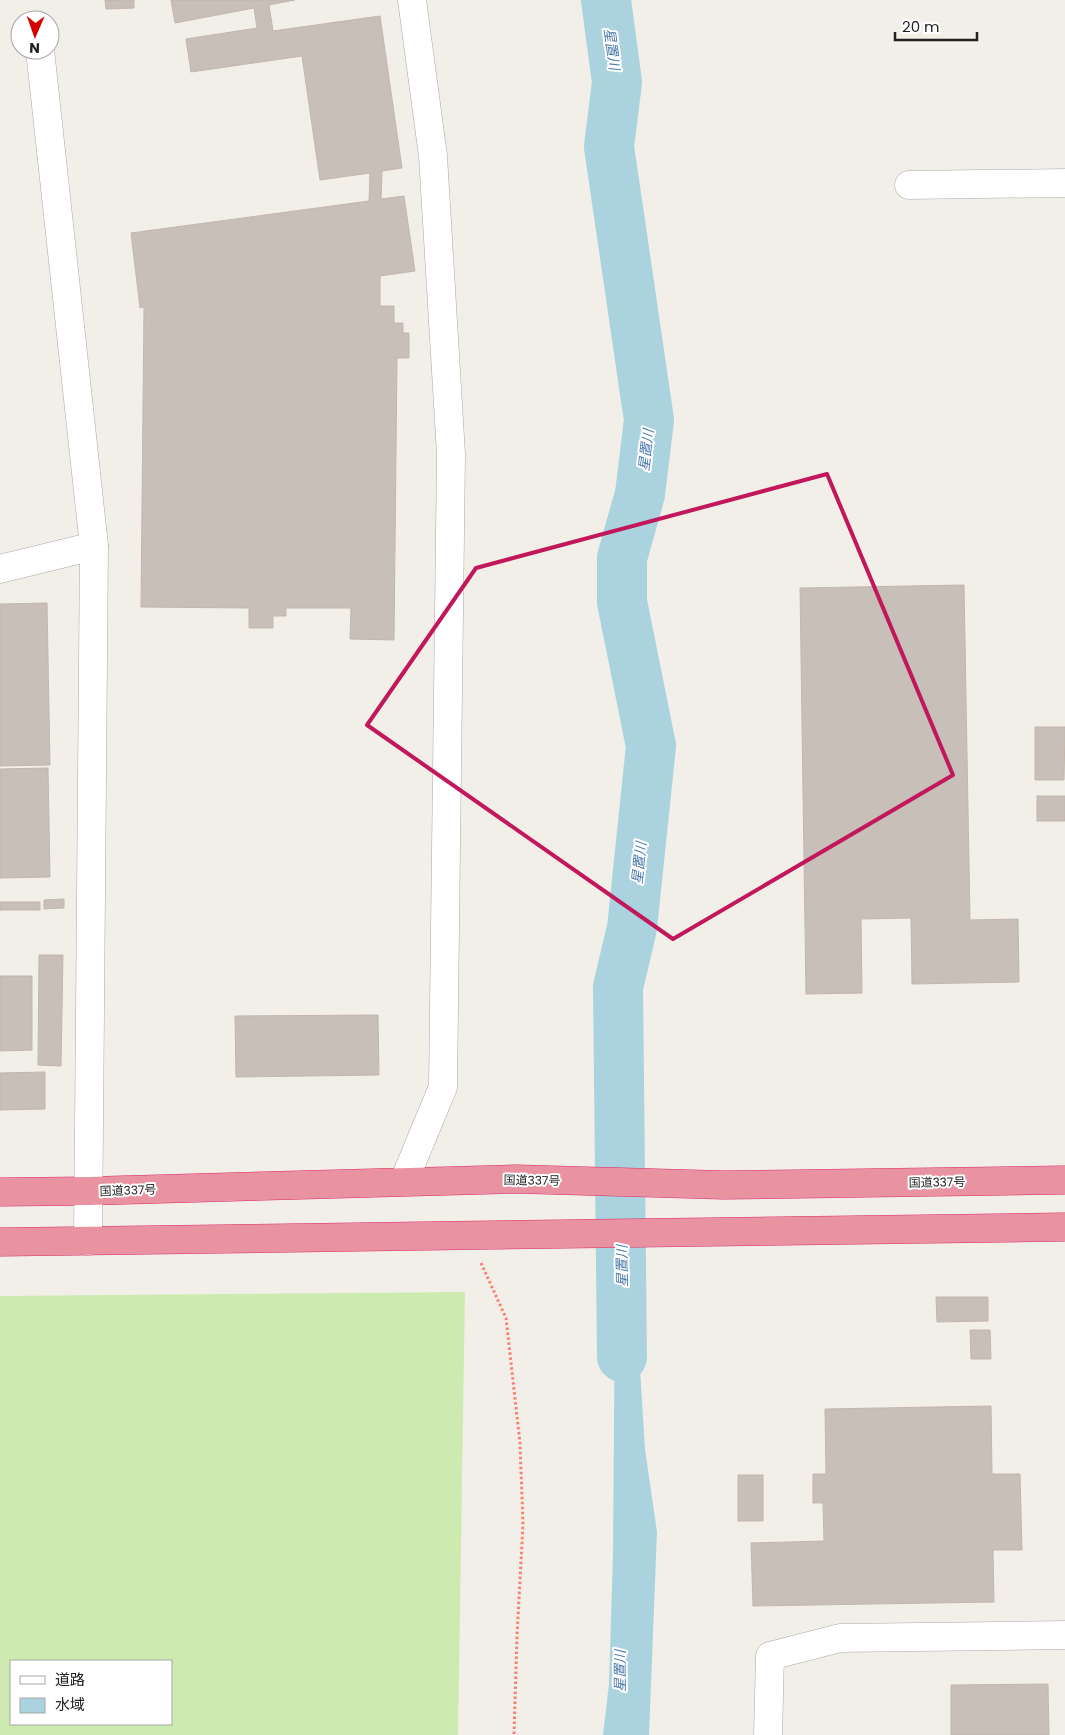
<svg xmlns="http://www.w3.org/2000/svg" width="1065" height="1735" font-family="Poppins,'Noto Sans JP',sans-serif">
  <rect width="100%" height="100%" fill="#f2efe9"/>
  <path fill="#cdebb0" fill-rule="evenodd" d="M 465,1292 L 458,1735 L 0,1735 L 0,1296 ZM 11,1661 L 171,1661 L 171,1724 L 11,1724 Z"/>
  <path fill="#aad3df" d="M 615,1288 L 635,1288 L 645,1449 L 657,1532 L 649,1735 L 603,1735 L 609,1684 L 613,1553 Z"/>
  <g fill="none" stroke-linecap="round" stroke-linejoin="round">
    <path stroke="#aad3df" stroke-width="50" d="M 606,0 L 617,82 L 609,147 L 649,420 L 640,494 L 622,558 L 622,602 L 651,746 L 632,928 L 618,987 L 622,1357"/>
  </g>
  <g fill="#c7bfb8" stroke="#c4b6ab">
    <path d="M 105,0 L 134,0 L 134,8 L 106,9 Z"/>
    <path d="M 171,0 L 295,0 L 269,5 L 273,31 L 380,16 L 402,168 L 382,171 L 381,199 L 404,196 L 415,271 L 380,276 L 380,306 L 394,306 L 394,323 L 403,323 L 403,333 L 409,333 L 409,358 L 397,358 L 394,640 L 350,639 L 351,608 L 286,608 L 286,616 L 273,616 L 273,628 L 249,628 L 249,608 L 141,607 L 144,307 L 140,308 L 131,233 L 369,201 L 370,173 L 320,180 L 302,56 L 191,72 L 186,39 L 257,28 L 254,8 L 175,23 Z"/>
    <path d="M 964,585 L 970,920 L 1018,919 L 1019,982 L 912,984 L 911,918 L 861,919 L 862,993 L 806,994 L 800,588 Z"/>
    <path d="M 47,603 L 50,765 L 0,766 L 0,604 Z"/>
    <path d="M 1035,727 L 1065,727 L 1064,780 L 1035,780 Z"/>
    <path d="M 48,768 L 50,877 L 0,878 L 0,769 Z"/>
    <rect x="1037" y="796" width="28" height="25"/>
    <path d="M 64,899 L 64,908 L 44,909 L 44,900 Z"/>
    <rect x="0" y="902" width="40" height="8"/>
    <path d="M 39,955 L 63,955 L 61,1066 L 38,1065 Z"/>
    <path d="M 0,976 L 32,976 L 32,1050 L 0,1051 Z"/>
    <path d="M 378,1015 L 379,1075 L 236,1077 L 235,1016 Z"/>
    <path d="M 45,1072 L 45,1109 L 0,1110 L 0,1073 Z"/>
    <path d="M 936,1297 L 988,1297 L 988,1321 L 937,1322 Z"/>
    <path d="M 970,1330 L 990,1330 L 991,1359 L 971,1359 Z"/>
    <path d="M 991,1406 L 992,1474 L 1020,1474 L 1022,1550 L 993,1550 L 994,1602 L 753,1606 L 751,1543 L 824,1541 L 823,1503 L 813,1503 L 813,1474 L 826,1474 L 825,1409 Z"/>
    <rect x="738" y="1475" width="25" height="46"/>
    <path d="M 1048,1684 L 1049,1735 L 951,1735 L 951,1685 Z"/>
  </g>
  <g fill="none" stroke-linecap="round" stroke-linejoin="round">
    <defs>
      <g id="street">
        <path d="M 40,50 L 94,546 L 88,1241"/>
        <path d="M 909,185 L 1065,183"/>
        <path d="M 0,569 L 94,546"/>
        <path d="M 404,1181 L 443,1087 L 451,454 L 433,156 L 412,0"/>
        <path d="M 768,1735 L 770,1656 L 840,1638 L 1065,1635"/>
      </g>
      <g id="highway">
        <path d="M 0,1192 L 88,1191 L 516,1179 L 724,1185 L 1065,1180"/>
        <path d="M 0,1242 L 1065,1227"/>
      </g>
    </defs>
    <use href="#street" stroke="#a9a9a9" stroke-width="29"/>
    <use href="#highway" stroke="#dc2a67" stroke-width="29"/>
    <path stroke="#fa8072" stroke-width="3" stroke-dasharray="2.5 2.5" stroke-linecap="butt" d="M 481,1263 L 506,1318 L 520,1443 L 523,1524 L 517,1636 L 514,1735"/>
    <use href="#street" stroke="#fff" stroke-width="28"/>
    <use href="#highway" stroke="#e892a2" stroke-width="28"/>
  </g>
  <path fill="none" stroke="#c2185b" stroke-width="4" stroke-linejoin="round" d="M 827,474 L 953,775 L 673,939 L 367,725 L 476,568 Z"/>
  <g text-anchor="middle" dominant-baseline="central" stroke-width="4" stroke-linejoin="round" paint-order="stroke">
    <g font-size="12" fill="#222" stroke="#fff">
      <text transform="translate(532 1180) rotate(1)">国道337号</text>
      <text transform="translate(937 1182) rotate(-1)">国道337号</text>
      <text transform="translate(128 1190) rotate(-2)">国道337号</text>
    </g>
    <g font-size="14" font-style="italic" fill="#4a7aab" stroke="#fff">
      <text transform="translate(612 49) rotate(82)">星置川</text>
      <text transform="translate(646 450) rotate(-83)">星置川</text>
      <text transform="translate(639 863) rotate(-84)">星置川</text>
      <text transform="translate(622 1266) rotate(-91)">星置川</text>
      <text transform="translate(620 1671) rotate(-90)">星置川</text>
    </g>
  </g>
  <rect x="10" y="1660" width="162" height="65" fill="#ffffff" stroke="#a7a7a7"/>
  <rect x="20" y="1676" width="25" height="8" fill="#ffffff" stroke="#a7a7a7"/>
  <text x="55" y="1685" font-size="15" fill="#222222">道路</text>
  <rect x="20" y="1698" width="25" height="15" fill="#aad3df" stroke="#a7a7a7"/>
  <text x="55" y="1710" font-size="15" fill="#222222">水域</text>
  <g transform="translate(35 35) rotate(182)"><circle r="24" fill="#ffffff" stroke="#a7a7a7"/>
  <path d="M0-4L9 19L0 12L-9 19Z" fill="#d40000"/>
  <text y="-8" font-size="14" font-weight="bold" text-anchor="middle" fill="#222222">N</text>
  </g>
  <path d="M895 32v8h82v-8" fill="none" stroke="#222222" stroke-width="2.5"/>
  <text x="902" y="32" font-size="15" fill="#222222" stroke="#ffffff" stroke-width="4" paint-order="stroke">20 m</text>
</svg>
